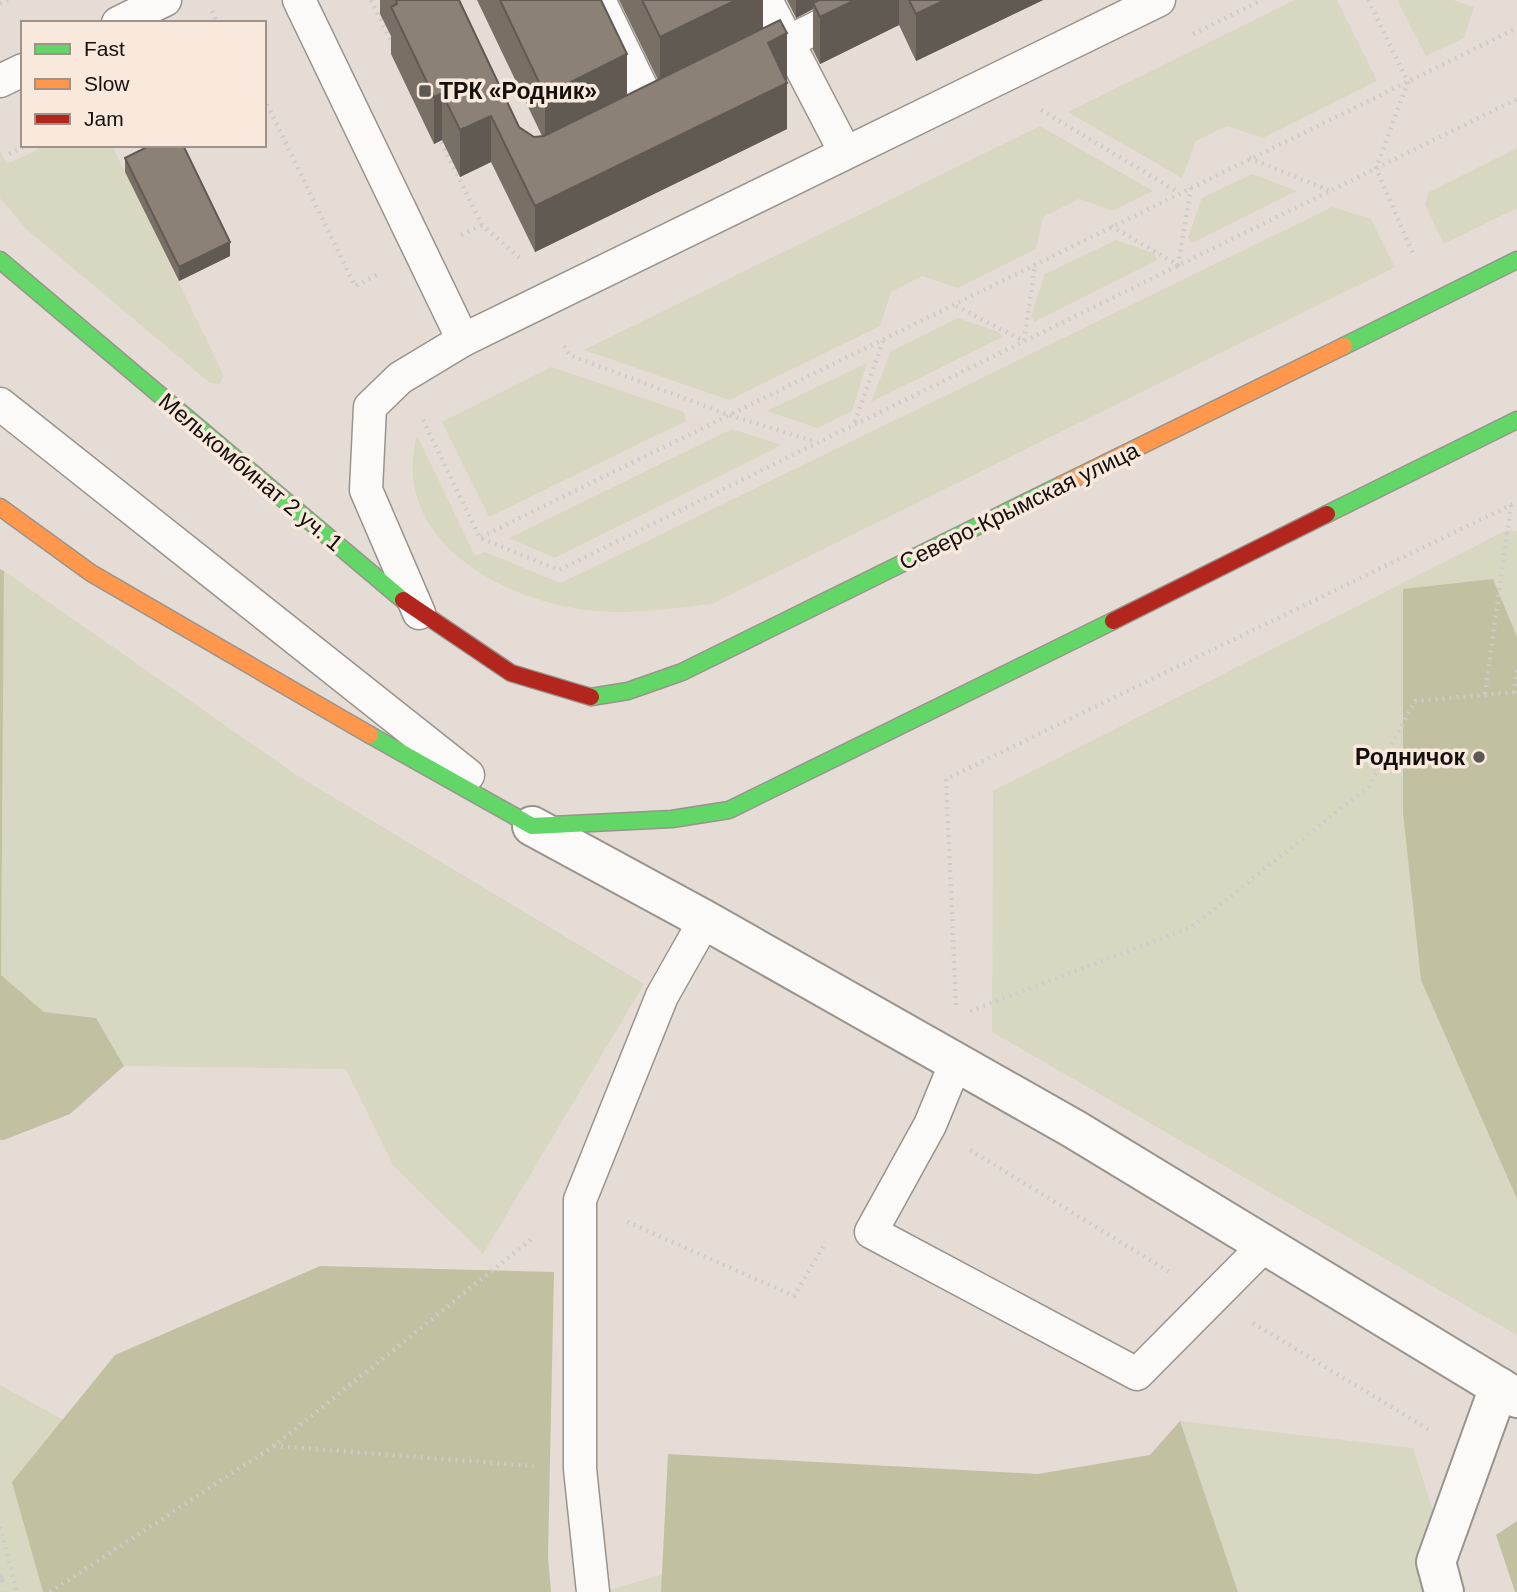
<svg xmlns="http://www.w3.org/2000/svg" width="1517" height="1592" font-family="Helvetica,sans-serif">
  <rect width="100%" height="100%" fill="#e5ddd5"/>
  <g fill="#d8d7c2">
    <path d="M 1295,0 L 1337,0 L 1377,81 L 1263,138 L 1227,126 L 1196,141 L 1182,178 L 1068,112 Z"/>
    <path d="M 1397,0 L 1453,0 L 1474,7 L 1464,38 L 1426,56 Z"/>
    <path d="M 1040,126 L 1153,191 L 1113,211 L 1079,199 L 1043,217 L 1036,249 L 958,288 L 922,276 L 891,292 L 880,326 L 729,400 L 584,350 Z"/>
    <path d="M 47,145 L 112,145 L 224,376 L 220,384 L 210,383 L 26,229 L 0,198 L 0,152 L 7,164 Z"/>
    <path d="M 1517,148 L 1517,208 L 1444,244 L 1425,205 L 1429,192 Z"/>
    <path d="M 1252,174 L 1297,191 L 1192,243 L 1188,237 L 1202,198 Z"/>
    <path d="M 1332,207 L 1371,219 L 1395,267 L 712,604 C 668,609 623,616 578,609 C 493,595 390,536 417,435 L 475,556 L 485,552 L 561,583 Z"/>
    <path d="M 1116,240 L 1154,253 L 1157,260 L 1034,322 L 1031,316 L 1045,274 Z"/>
    <path d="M 958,318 L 999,332 L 1002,337 L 871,402 L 891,351 Z"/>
    <path d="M 867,363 L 852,411 L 817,428 L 767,411 Z"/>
    <path d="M 551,367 L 684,412 L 686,421 L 489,517 L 442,422 Z"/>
    <path d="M 732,429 L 782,445 L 555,558 L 509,538 Z"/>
    <path d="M 1507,530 L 1517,531 L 1517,1335 L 992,1032 L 993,791 Z"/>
    <path d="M 4,571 L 298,776 L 644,984 L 483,1254 L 393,1165 L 346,1069 L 124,1066 L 96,1018 L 44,1012 L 1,975 Z"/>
    <path d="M 0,1385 L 375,1592 L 0,1592 Z"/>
    <path d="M 1180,1421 L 1413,1448 L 1459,1592 L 601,1592 L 965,1488 L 1150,1455 Z"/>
  </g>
  <g fill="#c1c1a1">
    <path d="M 0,569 L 4,571 L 1,975 L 44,1012 L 96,1018 L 124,1066 L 70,1114 L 4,1140 L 0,1140 Z"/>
    <path d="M 1493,579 L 1517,637 L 1517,1199 L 1421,980 L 1403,813 L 1403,589 Z"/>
    <path d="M 320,1266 L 554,1272 L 548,1557 L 551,1592 L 43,1592 L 12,1482 L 115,1355 Z"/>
    <path d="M 1180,1421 L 1238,1592 L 661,1592 L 668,1454 L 1038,1474 L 1150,1455 Z"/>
    <path d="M 1517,1521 L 1517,1592 L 1515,1592 L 1496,1535 Z"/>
  </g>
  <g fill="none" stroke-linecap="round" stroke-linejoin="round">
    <defs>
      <g id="lane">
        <path d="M 299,0 L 463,340"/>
        <path d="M 599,0 L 651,107"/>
        <path d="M 766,0 L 845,152"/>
        <path d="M 118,23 L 165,0"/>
        <path d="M 749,61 L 873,0"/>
        <path d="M 0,81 L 23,70"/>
        <path d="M 0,404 L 468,775"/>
        <path d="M 419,613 L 366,490 L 370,407 L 400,378 L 463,340 L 1159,0"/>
        <path d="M 956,1062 L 930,1125 L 871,1232 L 1137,1374 L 1265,1245"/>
        <path d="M 593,1592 L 580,1469 L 580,1200 L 662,996 L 705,920"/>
      </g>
      <g id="street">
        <path d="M 532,826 L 705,920 L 1074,1129 L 1517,1398"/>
        <path d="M 1444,1592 L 1436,1562 L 1499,1387"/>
      </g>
      <g id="fast">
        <path d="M 0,260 L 403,600"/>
        <path d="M 1344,346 L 1517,260"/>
        <path d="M 1327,514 L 1517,420"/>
        <path d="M 591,697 L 628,691 L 682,672 L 1061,485"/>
        <path d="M 370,735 L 532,826 L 672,819 L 729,810 L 1113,621"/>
      </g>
      <g id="slow">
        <path d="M 1061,485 L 1344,346"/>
        <path d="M 0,507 L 91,573 L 370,735"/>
      </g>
      <g id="jam">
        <path d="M 403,600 L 511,673 L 591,697"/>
        <path d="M 1113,621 L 1327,514"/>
      </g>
    </defs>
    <use href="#lane" stroke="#99938e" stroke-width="35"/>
    <use href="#street" stroke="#99938e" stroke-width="42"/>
    <use href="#fast" stroke="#99938e" stroke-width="19"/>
    <use href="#slow" stroke="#99938e" stroke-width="19"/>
    <use href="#jam" stroke="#99938e" stroke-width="19"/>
    <g stroke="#cecbc9" stroke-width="4.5" stroke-dasharray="2 5" stroke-linecap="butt">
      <path d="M 371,0 L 392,43"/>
      <path d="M 1368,0 L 1408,82 L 1376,168 L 1414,256"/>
      <path d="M 0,4 L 8,0"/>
      <path d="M 212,11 L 217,23"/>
      <path d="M 1193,34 L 1262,0"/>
      <path d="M 264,98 L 355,286 L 381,273"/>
      <path d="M 1041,110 L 1178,192"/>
      <path d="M 438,136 L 482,225 L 522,260"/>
      <path d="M 9,154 L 27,145"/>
      <path d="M 1249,158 L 1330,191"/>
      <path d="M 1111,226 L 1178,265 L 1191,188"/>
      <path d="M 461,235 L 482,225"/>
      <path d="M 956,306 L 1024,341 L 1035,266"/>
      <path d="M 564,346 L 569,355 L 729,415 L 816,442"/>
      <path d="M 423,420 L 480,538 L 559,570 L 1517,99"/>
      <path d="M 855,422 L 883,341"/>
      <path d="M 481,537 L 1517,28"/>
      <path d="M 1514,693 L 1517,670"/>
      <path d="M 1485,694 L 1511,505"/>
      <path d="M 956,1005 L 946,779 L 1517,502"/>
      <path d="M 970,1011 L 1192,927 L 1369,786 L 1415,701 L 1517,692"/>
      <path d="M 970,1150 L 1171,1273"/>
      <path d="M 627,1222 L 794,1296 L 826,1242"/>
      <path d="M 1253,1323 L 1431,1431"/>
      <path d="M 274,1446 L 534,1466"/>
      <path d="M 0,1527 L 17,1592"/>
      <path d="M 50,1592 L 274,1446 L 534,1237"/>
    </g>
    <use href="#lane" stroke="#fbfaf9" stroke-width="32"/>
    <use href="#street" stroke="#fbfaf9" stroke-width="38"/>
    <use href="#fast" stroke="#63d668" stroke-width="16"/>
    <use href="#slow" stroke="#ff974d" stroke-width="16"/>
    <use href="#jam" stroke="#b3261e" stroke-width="16"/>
    <path stroke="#ceccca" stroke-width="5" stroke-dasharray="9 9" stroke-linecap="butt" d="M 0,1574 L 5,1592"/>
  </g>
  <g fill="#786f65">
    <path d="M 380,0 L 459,0 L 519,127 L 534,137 L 542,136 L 477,0 L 601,0 L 627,95 L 658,80 L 619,0 L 763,0 L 763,28 L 787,80 L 786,81 L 787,129 L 535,252 L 491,162 L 460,177 L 442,140 L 434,144 L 391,54 L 391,36 L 380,14 Z"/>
    <path d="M 787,0 L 1043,0 L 916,61 L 899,25 L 820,64 L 813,50 L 813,9 L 796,18 Z"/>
    <path d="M 125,158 L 230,256 L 179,281 L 125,172 Z"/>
  </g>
  <g fill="#615a53">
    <path d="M 736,0 L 763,0 L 763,34 L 660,84 L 660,37 Z"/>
    <path d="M 796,0 L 831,0 L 813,3 L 813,9 L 796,18 Z"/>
    <path d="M 855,0 L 899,0 L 899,25 L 820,64 L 820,17 Z"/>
    <path d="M 945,0 L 1043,0 L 916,61 L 916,14 Z"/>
    <path d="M 787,33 L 787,80 L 768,90 L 768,43 Z"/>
    <path d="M 627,54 L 627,100 L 545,141 L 545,95 Z"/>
    <path d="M 787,83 L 787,129 L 535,252 L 535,206 Z"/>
    <path d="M 442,93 L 442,140 L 434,144 L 434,97 Z"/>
    <path d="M 491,116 L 491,162 L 460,177 L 460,130 Z"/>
    <path d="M 230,242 L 230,256 L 179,281 L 179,267 Z"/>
  </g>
  <g fill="#8b8176" stroke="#615a53" stroke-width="2">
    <path d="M 396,0 L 459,0 L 519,127 L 534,137 L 544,136 L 780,20 L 787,33 L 768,43 L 787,83 L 535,206 L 491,116 L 460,130 L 442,93 L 434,97 L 391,7 L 397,4 Z"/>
    <path d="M 500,0 L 601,0 L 627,54 L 545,95 Z"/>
    <path d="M 642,0 L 736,0 L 660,37 Z"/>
    <path d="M 819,0 L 855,0 L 820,17 L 813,3 Z"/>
    <path d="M 909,0 L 945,0 L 916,14 Z"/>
    <path d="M 151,145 L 183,145 L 230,242 L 179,267 L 125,158 Z"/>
  </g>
  <g fill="#5e5852" stroke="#f9e9dc" stroke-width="2.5">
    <rect x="418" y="84" width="14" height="14" rx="3.5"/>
    <circle cx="1479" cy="757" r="7"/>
  </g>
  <g text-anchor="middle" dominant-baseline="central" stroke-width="7" stroke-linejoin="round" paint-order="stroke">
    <g font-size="23" font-weight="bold" fill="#15100c" stroke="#f9e9dc" text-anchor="start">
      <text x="439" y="91">ТРК «Родник»</text>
      <text x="1465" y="757" text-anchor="end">Родничок</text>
    </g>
    <g font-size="23" fill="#15100c" stroke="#f9e9dc">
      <text transform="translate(251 472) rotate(40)">Мелькомбинат 2 уч. 1</text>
      <text transform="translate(1019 506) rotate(-26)">Северо-Крымская улица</text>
    </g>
  </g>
  <rect x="21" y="21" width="245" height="126" fill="#f9e9dc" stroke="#9e9289" stroke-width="2"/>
  <rect x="35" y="44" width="35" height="10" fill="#63d668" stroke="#9e9289" stroke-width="2"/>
  <text x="84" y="56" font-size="21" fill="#15100c">Fast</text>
  <rect x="35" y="79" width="35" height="10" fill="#ff974d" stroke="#9e9289" stroke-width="2"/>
  <text x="84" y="91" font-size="21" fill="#15100c">Slow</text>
  <rect x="35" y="114" width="35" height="10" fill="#b3261e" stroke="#9e9289" stroke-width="2"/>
  <text x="84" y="126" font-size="21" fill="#15100c">Jam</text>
</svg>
